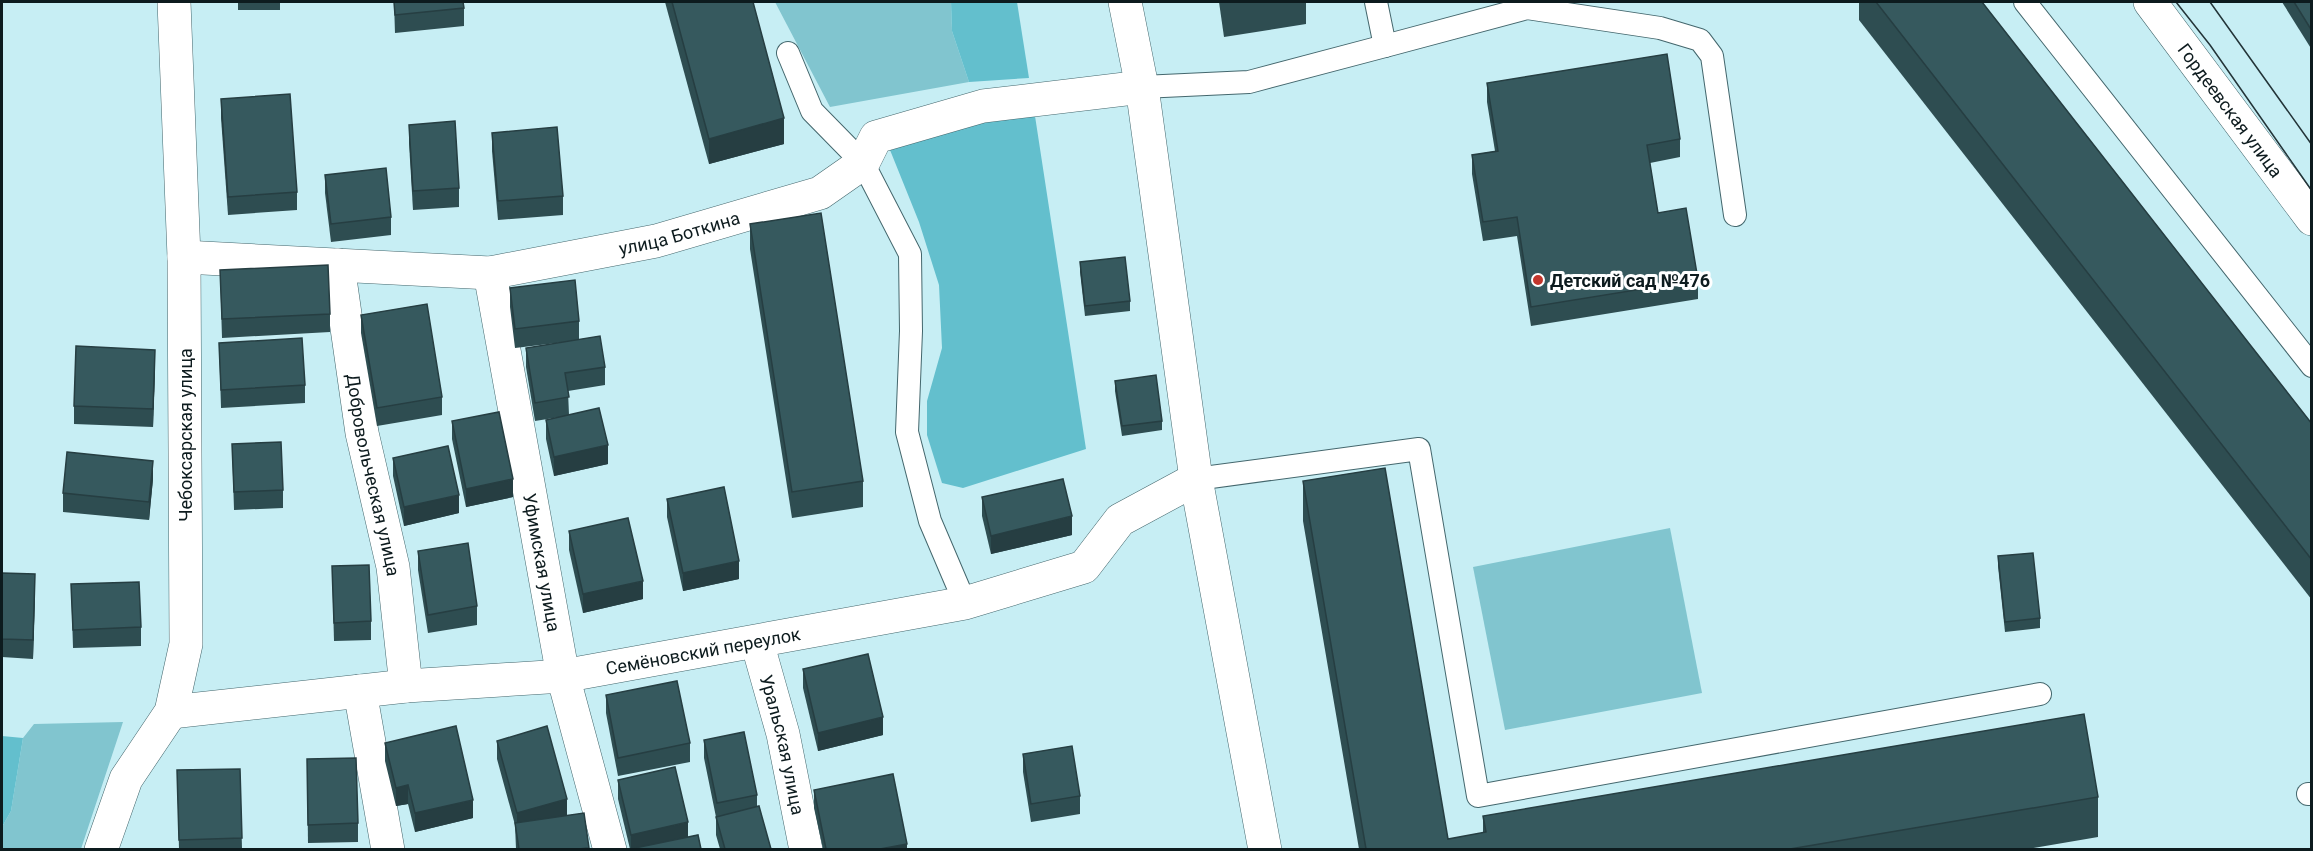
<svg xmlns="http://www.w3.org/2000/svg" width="2313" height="851" font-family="Roboto,sans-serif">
  <rect width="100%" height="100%" fill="#c7eef4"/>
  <g fill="#81c5cf">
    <path d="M 775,2 L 951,2 L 952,31 L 969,82 L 830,107 Z"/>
    <path d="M 1670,528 L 1702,693 L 1505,730 L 1473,567 Z"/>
    <path d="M 123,722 L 81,849 L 2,849 L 2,827 L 11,811 L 23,738 L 34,724 Z"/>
  </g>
  <g fill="#63bfcd">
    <path d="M 951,2 L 1017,2 L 1029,78 L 969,82 L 952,31 Z"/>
    <path d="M 1035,116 L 1086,449 L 963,488 L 942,483 L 927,435 L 927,401 L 942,348 L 939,285 L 919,222 L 890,150 L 979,122 Z"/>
    <path d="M 2,736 L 23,738 L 11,811 L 2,827 Z"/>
  </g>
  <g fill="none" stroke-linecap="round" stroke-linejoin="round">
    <defs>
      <g id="lane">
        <path d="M 2025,2 L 2312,366"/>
        <path d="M 1385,46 L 1527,8 L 1660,28 L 1700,40 L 1712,56 L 1735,215"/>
        <path d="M 788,53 L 812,111 L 863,163 L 910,254 L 911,331 L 907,432 L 930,521 L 965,603"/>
        <path d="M 1142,87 L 1249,82 L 1385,46 L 1376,2"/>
        <path d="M 1196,479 L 1419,449 L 1478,796 L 2040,694"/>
        <path d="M 2308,794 L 2312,794"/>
      </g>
      <g id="street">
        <path d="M 1125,2 L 1142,87 L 1196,479 L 1265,850"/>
        <path id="s1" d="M 2150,2 L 2312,219"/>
        <path id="s2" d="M 184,257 L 490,273 L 656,241 L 820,193 L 863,163 L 876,137 L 983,106 L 1142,87"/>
        <path id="s3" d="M 338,265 L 362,433 L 393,567 L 406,686"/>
        <path id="s4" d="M 490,273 L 563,676 L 610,850"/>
        <path id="s5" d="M 757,642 L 783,734 L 806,850"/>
        <path d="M 360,691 L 388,850"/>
        <path id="s6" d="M 171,712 L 406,686 L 563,676 L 965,603 L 1084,567 L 1120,520 L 1196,479"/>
        <path d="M 101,850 L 126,779 L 171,712 L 186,644 L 184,257 L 174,2"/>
      </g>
    </defs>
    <use href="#lane" stroke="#44676d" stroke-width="24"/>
    <use href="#street" stroke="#44676d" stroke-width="34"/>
    <use href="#lane" stroke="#fff" stroke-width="22"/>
    <use href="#street" stroke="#fff" stroke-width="33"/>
    <g stroke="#233438" stroke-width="1.5">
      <path d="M 2176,2 L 2210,45 L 2312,191"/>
      <path d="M 2210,2 L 2312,145"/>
    </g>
  </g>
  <g fill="#2e4d51">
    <rect x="238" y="2" width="42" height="8"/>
    <path d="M 394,2 L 464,8 L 464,26 L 395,33 Z"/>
    <path d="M 665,2 L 753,2 L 784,144 L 709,164 Z"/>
    <path d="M 1219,2 L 1306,2 L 1306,24 L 1224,37 Z"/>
    <path d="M 1859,2 L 1982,2 L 2312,424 L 2312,600 L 1859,20 Z"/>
    <path d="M 2282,2 L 2312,2 L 2312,50 Z"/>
    <path d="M 1487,83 L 1680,139 L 1680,157 L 1650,163 L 1658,213 L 1698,280 L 1698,299 L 1531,326 L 1517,236 L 1483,241 L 1472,174 L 1472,155 L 1495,151 L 1487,102 Z"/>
    <path d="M 221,99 L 297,192 L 297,210 L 228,215 L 221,118 Z"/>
    <path d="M 409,125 L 459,188 L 459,207 L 413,210 L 409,143 Z"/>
    <path d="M 492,133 L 563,196 L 563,215 L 498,220 L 492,151 Z"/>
    <path d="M 325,175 L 391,217 L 391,235 L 331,242 L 325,193 Z"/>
    <path d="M 750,224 L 863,481 L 863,507 L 792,518 L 750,249 Z"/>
    <path d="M 1080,262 L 1130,301 L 1130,311 L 1085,316 L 1080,272 Z"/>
    <path d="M 220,270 L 330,314 L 330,332 L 222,338 Z"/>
    <path d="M 510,288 L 579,321 L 579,339 L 605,367 L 605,385 L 568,391 L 569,415 L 608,464 L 554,476 L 546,439 L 546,420 L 560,417 L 535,421 L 526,367 L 526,348 L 565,342 L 515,348 L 510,307 Z"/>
    <path d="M 361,315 L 442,397 L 442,415 L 377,426 L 361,333 Z"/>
    <path d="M 219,343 L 305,385 L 305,403 L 221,408 Z"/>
    <path d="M 155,368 L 153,427 L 74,424 L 74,406 Z"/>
    <path d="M 1115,381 L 1162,421 L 1162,430 L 1122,436 L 1115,391 Z"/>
    <path d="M 452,421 L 513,497 L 466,507 L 452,439 Z"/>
    <path d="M 232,444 L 283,490 L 283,508 L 234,510 Z"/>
    <path d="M 393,458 L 459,513 L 404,526 L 393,476 Z"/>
    <path d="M 153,479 L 149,520 L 63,512 L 63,493 Z"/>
    <path d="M 1303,481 L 1448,839 L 1483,833 L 1483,816 L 2098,797 L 2098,837 L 2027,849 L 1359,849 L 1303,521 Z"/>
    <path d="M 982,497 L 1072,535 L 991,554 L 982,516 Z"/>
    <path d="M 667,499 L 739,579 L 683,591 L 667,517 Z"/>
    <path d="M 569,531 L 643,599 L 583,613 L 569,550 Z"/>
    <path d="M 418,551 L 477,606 L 477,625 L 428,633 L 418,570 Z"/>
    <path d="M 1998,556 L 2040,618 L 2040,628 L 2005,632 L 1998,566 Z"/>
    <path d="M 332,566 L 371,621 L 371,640 L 334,641 Z"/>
    <path d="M 2,573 L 35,592 L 33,659 L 2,657 Z"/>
    <path d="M 71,584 L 141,627 L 141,646 L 73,648 Z"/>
    <path d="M 803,669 L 883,735 L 818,751 L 803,688 Z"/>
    <path d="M 606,695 L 690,743 L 690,762 L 618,776 L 606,713 Z"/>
    <path d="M 704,740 L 757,795 L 757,806 L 771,849 L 720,849 L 716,835 L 716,817 L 704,758 Z"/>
    <path d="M 497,741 L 567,816 L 584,813 L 589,849 L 516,849 L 515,825 L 497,759 Z"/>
    <path d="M 385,743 L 473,818 L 415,832 L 408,804 L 396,806 L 385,761 Z"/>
    <path d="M 1023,754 L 1080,796 L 1080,814 L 1031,822 L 1023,772 Z"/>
    <path d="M 307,759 L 358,823 L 358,842 L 308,843 Z"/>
    <path d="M 240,769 L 242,849 L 179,849 L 177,770 Z"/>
    <path d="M 618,780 L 688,837 L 701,849 L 630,849 L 618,799 Z"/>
    <path d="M 814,790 L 907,849 L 823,849 L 814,808 Z"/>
  </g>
  <g fill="#263e42">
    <path d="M 784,118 L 784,144 L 709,164 L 709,139 Z"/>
    <path d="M 155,350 L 155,368 L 153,427 L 153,409 Z"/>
    <path d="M 608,445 L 608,464 L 554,476 L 554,457 Z"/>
    <path d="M 153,461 L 153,479 L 149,520 L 149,502 Z"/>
    <path d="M 513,479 L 513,497 L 466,507 L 466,489 Z"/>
    <path d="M 459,495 L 459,513 L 404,526 L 404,507 Z"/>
    <path d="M 1072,516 L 1072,535 L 991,554 L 991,536 Z"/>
    <path d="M 739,561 L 739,579 L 683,591 L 683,573 Z"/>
    <path d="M 35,574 L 35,592 L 33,659 L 33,640 Z"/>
    <path d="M 643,581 L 643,599 L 583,613 L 583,594 Z"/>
    <path d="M 883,717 L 883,735 L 818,751 L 818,733 Z"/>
    <path d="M 408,785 L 408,804 L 396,806 L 396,788 Z"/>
    <path d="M 567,799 L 567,817 L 517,831 L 517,813 Z"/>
    <path d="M 473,800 L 473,818 L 415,832 L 415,813 Z"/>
    <path d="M 688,822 L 688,840 L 631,849 L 631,835 Z"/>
    <path d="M 907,844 L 907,849 L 880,849 Z"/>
  </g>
  <g fill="#36595e" stroke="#263e42" stroke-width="1.5">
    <path d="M 394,2 L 463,2 L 464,8 L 395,15 Z"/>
    <path d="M 672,2 L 753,2 L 784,118 L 709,139 Z"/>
    <path d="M 1876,2 L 1982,2 L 2312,424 L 2312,560 Z"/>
    <path d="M 2294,2 L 2312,2 L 2312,31 Z"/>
    <path d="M 1667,54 L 1680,139 L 1647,145 L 1658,213 L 1686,208 L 1698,280 L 1531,307 L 1517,217 L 1483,222 L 1472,155 L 1498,151 L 1487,83 Z"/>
    <path d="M 290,94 L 297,192 L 228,197 L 221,99 Z"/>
    <path d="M 455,121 L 459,188 L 413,191 L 409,125 Z"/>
    <path d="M 557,127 L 563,196 L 498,201 L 492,133 Z"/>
    <path d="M 386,168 L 391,217 L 331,224 L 325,175 Z"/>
    <path d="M 821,213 L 863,481 L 792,492 L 750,224 Z"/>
    <path d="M 1125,257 L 1130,301 L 1085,306 L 1080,262 Z"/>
    <path d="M 328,265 L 330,314 L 222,319 L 220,270 Z"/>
    <path d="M 575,280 L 579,321 L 515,329 L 510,288 Z"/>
    <path d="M 427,304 L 442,397 L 377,408 L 361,315 Z"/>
    <path d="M 600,336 L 605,367 L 565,373 L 569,397 L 535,403 L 526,348 Z"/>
    <path d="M 302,338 L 305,385 L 221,390 L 219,343 Z"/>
    <path d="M 76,346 L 155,350 L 153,409 L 74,406 Z"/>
    <path d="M 1156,375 L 1162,421 L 1122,426 L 1115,381 Z"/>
    <path d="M 599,408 L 608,445 L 554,457 L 546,420 Z"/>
    <path d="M 499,412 L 513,479 L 466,489 L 452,421 Z"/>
    <path d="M 281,442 L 283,490 L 234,492 L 232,444 Z"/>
    <path d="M 448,446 L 459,495 L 404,507 L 393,458 Z"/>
    <path d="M 67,452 L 153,461 L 149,502 L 63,493 Z"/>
    <path d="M 1385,468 L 1448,839 L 1486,832 L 1483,816 L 2084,714 L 2098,797 L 1790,849 L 1366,849 L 1303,481 Z"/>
    <path d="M 1063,479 L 1072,516 L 991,536 L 982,497 Z"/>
    <path d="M 724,487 L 739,561 L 683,573 L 667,499 Z"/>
    <path d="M 628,518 L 643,581 L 583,594 L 569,531 Z"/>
    <path d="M 468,543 L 477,606 L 428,615 L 418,551 Z"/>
    <path d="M 2033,553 L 2040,618 L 2005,622 L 1998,556 Z"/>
    <path d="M 369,565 L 371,621 L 334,623 L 332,566 Z"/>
    <path d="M 2,573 L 35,574 L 33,640 L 2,639 Z"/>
    <path d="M 139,582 L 141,627 L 73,630 L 71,584 Z"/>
    <path d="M 868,654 L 883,717 L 818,733 L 803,669 Z"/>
    <path d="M 677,681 L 690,743 L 618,758 L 606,695 Z"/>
    <path d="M 456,726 L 473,800 L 415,813 L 408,785 L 396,788 L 385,743 Z"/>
    <path d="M 547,726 L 567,799 L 517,813 L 497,741 Z"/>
    <path d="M 744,732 L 757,795 L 717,803 L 704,740 Z"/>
    <path d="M 1072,746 L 1080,796 L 1031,804 L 1023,754 Z"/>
    <path d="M 356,758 L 358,823 L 308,825 L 307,759 Z"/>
    <path d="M 675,767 L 688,822 L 631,835 L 618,780 Z"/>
    <path d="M 240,769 L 242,838 L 179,840 L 177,770 Z"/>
    <path d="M 893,774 L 907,844 L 880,849 L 826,849 L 814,790 Z"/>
    <path d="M 759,806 L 771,849 L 725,849 L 716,817 Z"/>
    <path d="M 584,813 L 589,848 L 578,849 L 519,849 L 515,823 Z"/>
    <path d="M 698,835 L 701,849 L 635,849 L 635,848 Z"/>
  </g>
  <circle fill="#c3362c" stroke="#fff" stroke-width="2" cx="1538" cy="280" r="6"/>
  <g text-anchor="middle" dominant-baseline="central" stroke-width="6" stroke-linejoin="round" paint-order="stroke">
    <g font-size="18" fill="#0d1b1e" stroke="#fff">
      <text stroke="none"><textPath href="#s1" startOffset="135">Гордеевская улица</textPath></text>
      <text stroke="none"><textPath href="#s2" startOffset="500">улица Боткина</textPath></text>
      <text transform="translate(185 435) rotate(-90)">Чебоксарская улица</text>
      <text stroke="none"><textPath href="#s3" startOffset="213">Добровольческая улица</textPath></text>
      <text stroke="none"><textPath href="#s4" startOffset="294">Уфимская улица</textPath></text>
      <text stroke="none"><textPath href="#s6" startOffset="536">Семёновский переулок</textPath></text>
      <text stroke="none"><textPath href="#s5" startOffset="106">Уральская улица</textPath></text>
    </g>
    <g font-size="18" font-weight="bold" fill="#0d1b1e" stroke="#fff" text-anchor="start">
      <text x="1550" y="280">Детский сад №476</text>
    </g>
  </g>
  <rect width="2313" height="851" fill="none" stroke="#0d1b1e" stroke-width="6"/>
</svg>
